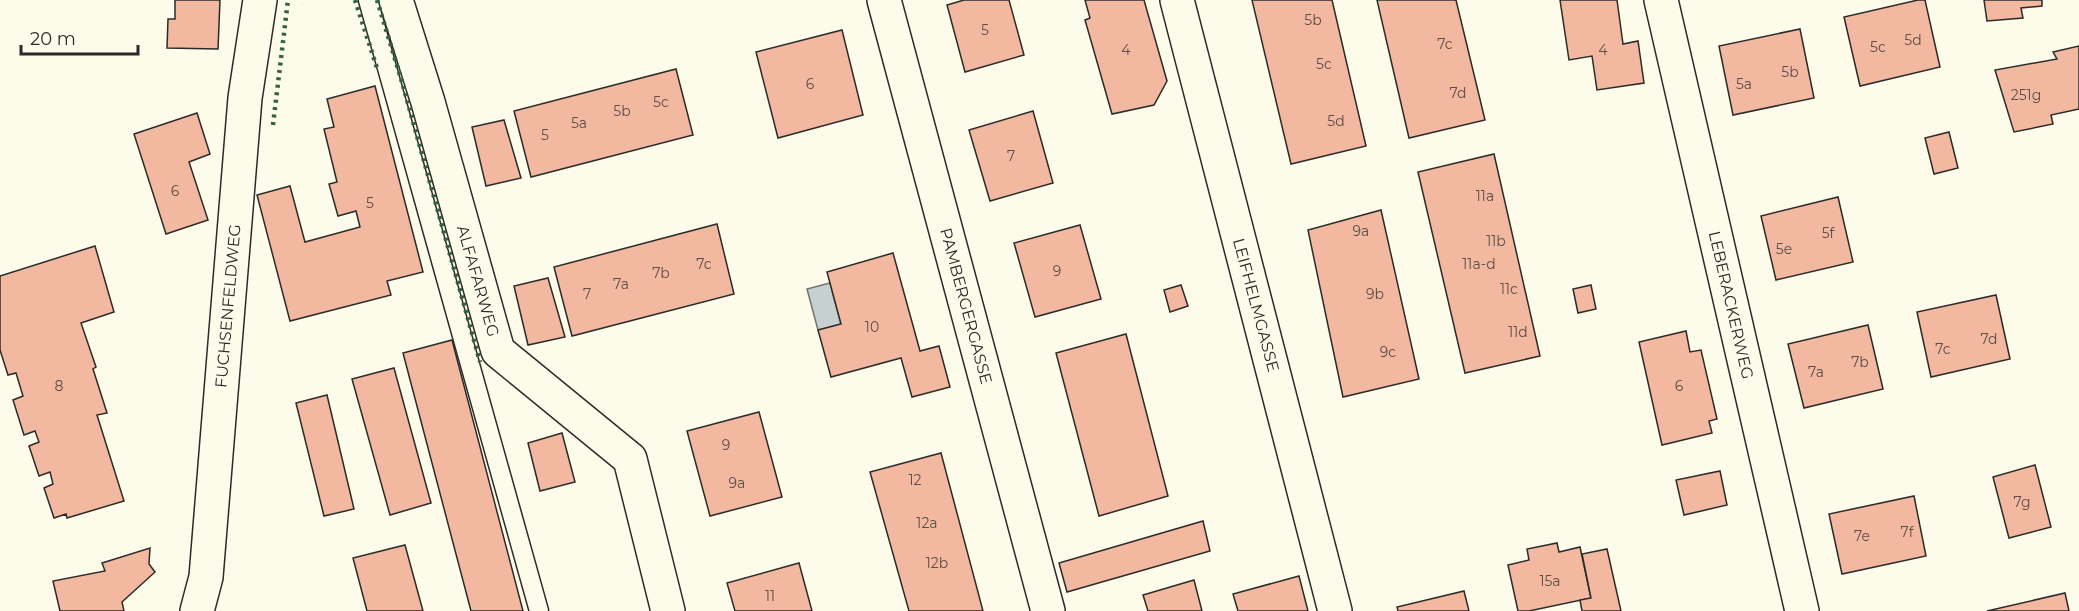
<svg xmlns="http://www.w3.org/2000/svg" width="2079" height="611" font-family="Montserrat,sans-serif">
  <rect width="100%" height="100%" fill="#fdfbea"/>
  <path fill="#c7d0d0" stroke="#74746e" stroke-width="1.5" d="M 830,283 L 841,324 L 818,330 L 807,289 Z"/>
  <g fill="#f2b8a0" stroke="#2b2b2b" stroke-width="1.5">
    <path d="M 175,0 L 220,0 L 218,49 L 167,48 L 168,19 L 175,19 Z"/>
    <path d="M 964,0 L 1009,0 L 1024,55 L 965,72 L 947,5 Z"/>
    <path d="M 1085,0 L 1144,0 L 1167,81 L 1154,105 L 1112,114 L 1085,20 L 1090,18 Z"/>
    <path d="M 1252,0 L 1332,0 L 1366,146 L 1291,164 Z"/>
    <path d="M 1377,0 L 1456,0 L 1485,120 L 1409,138 Z"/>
    <path d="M 1560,0 L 1617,0 L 1623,44 L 1638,41 L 1644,83 L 1597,90 L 1592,56 L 1569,60 Z"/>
    <path d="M 1918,0 L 1925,0 L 1940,67 L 1860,86 L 1844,17 Z"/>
    <path d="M 1984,0 L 2042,0 L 2042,6 L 2021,8 L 2023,18 L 1987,21 Z"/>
    <path d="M 1800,29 L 1814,98 L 1733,115 L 1719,46 Z"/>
    <path d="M 842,30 L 863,115 L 778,138 L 756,52 Z"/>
    <path d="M 2079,46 L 2079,109 L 2051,115 L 2053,124 L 2014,132 L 1995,70 L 2057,59 L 2053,52 Z"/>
    <path d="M 676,69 L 693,135 L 531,177 L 514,111 Z"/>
    <path d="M 375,86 L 423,272 L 387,281 L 391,295 L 290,321 L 257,195 L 290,186 L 305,242 L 360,227 L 356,211 L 338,216 L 329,184 L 337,182 L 324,129 L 334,127 L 327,99 Z"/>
    <path d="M 1033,111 L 1053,183 L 990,201 L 969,130 Z"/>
    <path d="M 197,113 L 210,154 L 189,162 L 208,220 L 166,234 L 134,134 Z"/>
    <path d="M 504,120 L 521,178 L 486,186 L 472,127 Z"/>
    <path d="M 1949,132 L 1958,168 L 1934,174 L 1925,138 Z"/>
    <path d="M 1494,154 L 1540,356 L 1465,373 L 1418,172 Z"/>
    <path d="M 1838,197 L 1853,262 L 1776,280 L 1761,216 Z"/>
    <path d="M 1381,210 L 1419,379 L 1343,397 L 1308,230 Z"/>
    <path d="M 717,224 L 734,294 L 572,336 L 554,267 Z"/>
    <path d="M 1080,225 L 1101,299 L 1035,317 L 1014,243 Z"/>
    <path d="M 95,246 L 114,312 L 81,323 L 96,367 L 93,369 L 107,413 L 97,415 L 124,501 L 67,518 L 66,514 L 54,518 L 44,488 L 53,484 L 50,472 L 39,476 L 29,446 L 39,442 L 35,431 L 24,435 L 13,400 L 23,396 L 16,373 L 8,375 L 0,350 L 0,276 Z"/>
    <path d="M 893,253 L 920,351 L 939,346 L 950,387 L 912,397 L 901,358 L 831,377 L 818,330 L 841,324 L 827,272 Z"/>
    <path d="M 548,278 L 565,337 L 528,345 L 514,286 Z"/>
    <path d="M 1181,285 L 1188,306 L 1170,312 L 1164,290 Z"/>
    <path d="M 1591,285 L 1596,309 L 1578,313 L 1573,289 Z"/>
    <path d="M 1996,295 L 2010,359 L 1931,377 L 1917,312 Z"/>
    <path d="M 1868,325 L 1883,389 L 1804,408 L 1788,344 Z"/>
    <path d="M 1686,331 L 1690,352 L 1701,350 L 1717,419 L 1709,421 L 1712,433 L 1662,445 L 1639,342 Z"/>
    <path d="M 1126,334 L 1168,496 L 1099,516 L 1056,353 Z"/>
    <path d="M 452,340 L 523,611 L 471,611 L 403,353 Z"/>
    <path d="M 394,368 L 431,503 L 390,515 L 352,379 Z"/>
    <path d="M 327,395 L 354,509 L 324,516 L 296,403 Z"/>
    <path d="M 759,412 L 782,497 L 710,516 L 687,431 Z"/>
    <path d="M 562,433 L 575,482 L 540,491 L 528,443 Z"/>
    <path d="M 941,453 L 983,611 L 909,611 L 870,472 Z"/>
    <path d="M 2035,465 L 2051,527 L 2009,538 L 1993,477 Z"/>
    <path d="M 1720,471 L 1727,505 L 1684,515 L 1676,480 Z"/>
    <path d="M 1914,496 L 1926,556 L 1842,574 L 1829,514 Z"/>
    <path d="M 1203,521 L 1210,551 L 1067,592 L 1059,563 Z"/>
    <path d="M 1557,543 L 1559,552 L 1580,547 L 1591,598 L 1529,611 L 1518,611 L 1508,565 L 1529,560 L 1527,549 Z"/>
    <path d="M 405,545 L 423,611 L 367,611 L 353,558 Z"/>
    <path d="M 150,548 L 149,564 L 155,572 L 122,602 L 124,611 L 60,611 L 53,581 L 105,571 L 102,563 Z"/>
    <path d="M 1607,549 L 1621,611 L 1582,611 L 1580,600 L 1591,598 L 1582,554 Z"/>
    <path d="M 799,563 L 812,611 L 735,611 L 727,583 Z"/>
    <path d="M 1299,576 L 1308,611 L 1238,611 L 1233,594 Z"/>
    <path d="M 1194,580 L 1202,611 L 1148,611 L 1143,595 Z"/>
    <path d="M 1464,591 L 1469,611 L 1398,611 L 1397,607 Z"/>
    <path d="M 2065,593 L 2069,611 L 1987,611 Z"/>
  </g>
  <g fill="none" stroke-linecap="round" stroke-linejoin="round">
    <defs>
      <path id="service" d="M 368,0 L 539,611"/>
      <g id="minor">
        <path d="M 396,0 L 428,102 L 498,351 L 630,459 L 668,611"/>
        <path d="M 884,0 L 1048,611"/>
        <path d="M 1177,0 L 1335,611"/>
        <path d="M 1661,0 L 1802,611"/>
        <path d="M 197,611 L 206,577 L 245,98 L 260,0"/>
      </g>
    </defs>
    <use href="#service" stroke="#2b2b2b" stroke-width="21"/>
    <use href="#minor" stroke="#2b2b2b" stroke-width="36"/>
    <use href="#service" stroke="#fdfbea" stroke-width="18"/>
    <use href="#minor" stroke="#fdfbea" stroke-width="33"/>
    <g stroke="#34623c" stroke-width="4.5" stroke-dasharray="3 4.5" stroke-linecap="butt">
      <path d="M 355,0 L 377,68"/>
      <path d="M 377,0 L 402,82 L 480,362"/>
      <path d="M 273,125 L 288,0"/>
    </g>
  </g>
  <g text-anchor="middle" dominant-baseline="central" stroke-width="4.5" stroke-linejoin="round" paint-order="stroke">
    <g font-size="14" fill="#5d4e48">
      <text x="1313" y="20">5b</text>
      <text x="985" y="30">5</text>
      <text x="1913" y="40">5d</text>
      <text x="1445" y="44">7c</text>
      <text x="1878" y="47">5c</text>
      <text x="1126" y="50">4</text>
      <text x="1603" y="50">4</text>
      <text x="1324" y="64">5c</text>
      <text x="1790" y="72">5b</text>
      <text x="810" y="84">6</text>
      <text x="1744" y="84">5a</text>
      <text x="1458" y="93">7d</text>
      <text x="2026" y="95">251g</text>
      <text x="661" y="102">5c</text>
      <text x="622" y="111">5b</text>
      <text x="1336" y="121">5d</text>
      <text x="579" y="123">5a</text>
      <text x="545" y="135">5</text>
      <text x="1011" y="156">7</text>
      <text x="175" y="191">6</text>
      <text x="1485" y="196">11a</text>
      <text x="370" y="203">5</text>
      <text x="1361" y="231">9a</text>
      <text x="1828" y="233">5f</text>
      <text x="1496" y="241">11b</text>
      <text x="1784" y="249">5e</text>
      <text x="704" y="264">7c</text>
      <text x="1479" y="264">11a-d</text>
      <text x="1057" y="271">9</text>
      <text x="661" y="273">7b</text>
      <text x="621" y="284">7a</text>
      <text x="1509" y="289">11c</text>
      <text x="587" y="294">7</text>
      <text x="1375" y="294">9b</text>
      <text x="872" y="327">10</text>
      <text x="1518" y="332">11d</text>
      <text x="1989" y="339">7d</text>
      <text x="1943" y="349">7c</text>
      <text x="1388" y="352">9c</text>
      <text x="1860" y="362">7b</text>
      <text x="1816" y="372">7a</text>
      <text x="59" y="386">8</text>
      <text x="1679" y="386">6</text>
      <text x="726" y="445">9</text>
      <text x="915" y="480">12</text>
      <text x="737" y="483">9a</text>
      <text x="2022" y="502">7g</text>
      <text x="927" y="523">12a</text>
      <text x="1907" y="532">7f</text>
      <text x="1862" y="536">7e</text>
      <text x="937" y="563">12b</text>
      <text x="1550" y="581">15a</text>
      <text x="770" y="596">11</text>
    </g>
    <g font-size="16" fill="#2b2b2b" stroke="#fdfbea">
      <text transform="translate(478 281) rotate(74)">ALFAFARWEG</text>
      <text transform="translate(1256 305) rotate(75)">LEIFHELMGASSE</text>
      <text transform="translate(1731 305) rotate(77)">LEBERACKERWEG</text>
      <text transform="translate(228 306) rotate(-85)">FUCHSENFELDWEG</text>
      <text transform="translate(966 306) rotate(75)">PAMBERGERGASSE</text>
    </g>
  </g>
  <path d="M21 45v9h117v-9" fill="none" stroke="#2b2b2b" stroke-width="3"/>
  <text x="30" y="45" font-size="18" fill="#2b2b2b" stroke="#fdfbea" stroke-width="4.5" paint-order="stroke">20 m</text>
</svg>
